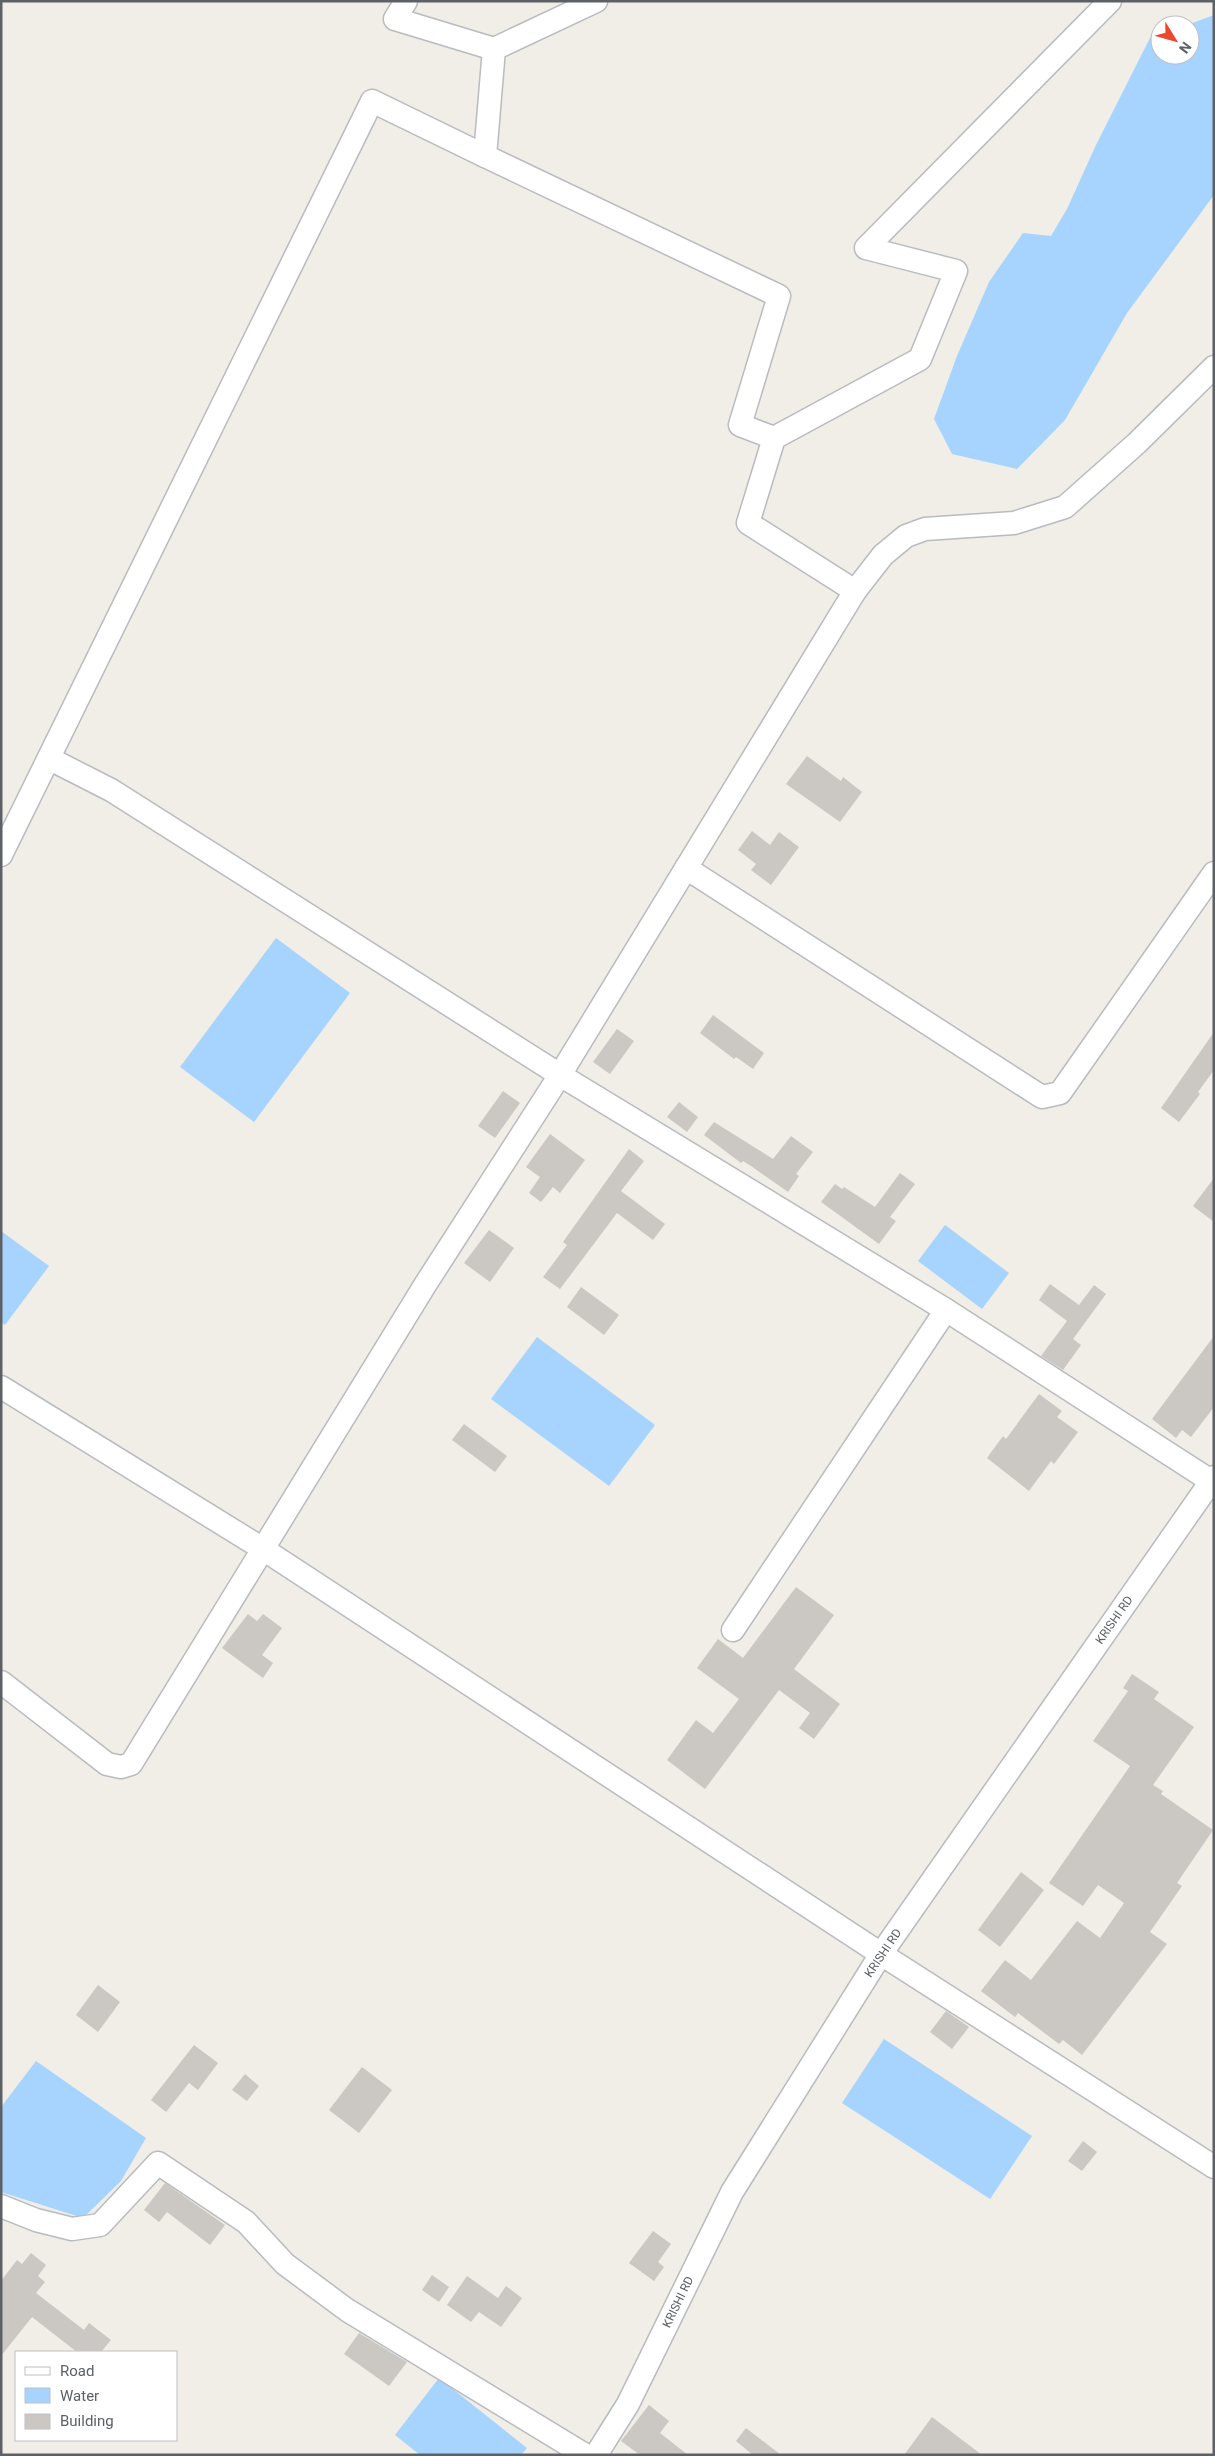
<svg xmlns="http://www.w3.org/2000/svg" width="1215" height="2456" font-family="Roboto,sans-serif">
  <rect width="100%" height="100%" fill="#f0eee6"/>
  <g fill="#a6d4ff">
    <path d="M 1214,15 L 1214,195 L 1127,313 L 1065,420 L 1017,469 L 952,454 L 934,419 L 957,356 L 989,282 L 1023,233 L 1051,236 L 1067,209 L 1096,145 L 1155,28 L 1160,28 L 1160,55 L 1190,55 L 1190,25 L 1187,25 Z"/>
    <path d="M 276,938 L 350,993 L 254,1122 L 180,1067 Z"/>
    <path d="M 945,1225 L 1009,1273 L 982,1309 L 918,1261 Z"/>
    <path d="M 1,1231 L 49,1266 L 5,1325 L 1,1322 Z"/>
    <path d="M 537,1337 L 655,1425 L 609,1486 L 491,1399 Z"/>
    <path d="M 884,2039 L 1032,2136 L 990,2199 L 842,2103 Z"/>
    <path d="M 36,2061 L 146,2138 L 121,2181 L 83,2218 L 1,2192 L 1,2107 Z"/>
    <path d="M 439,2378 L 527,2448 L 521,2455 L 420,2455 L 395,2435 Z"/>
  </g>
  <g fill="#cbc8c3">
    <path d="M 807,756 L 841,781 L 843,777 L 862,792 L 840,822 L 786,784 Z"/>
    <path d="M 752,831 L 770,845 L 779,832 L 799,847 L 771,885 L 751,870 L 756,864 L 738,850 Z"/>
    <path d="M 713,1015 L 764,1053 L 753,1069 L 736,1057 L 734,1059 L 700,1033 Z"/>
    <path d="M 617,1029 L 634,1041 L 610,1074 L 593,1062 Z"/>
    <path d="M 1214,1032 L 1214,1070 L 1198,1092 L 1200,1094 L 1179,1122 L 1161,1108 Z"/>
    <path d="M 503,1091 L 520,1103 L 495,1138 L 478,1126 Z"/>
    <path d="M 679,1102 L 698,1117 L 687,1132 L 667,1117 Z"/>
    <path d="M 714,1122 L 773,1159 L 791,1136 L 813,1152 L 796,1174 L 799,1176 L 788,1192 L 751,1166 L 743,1161 L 741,1163 L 704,1135 Z"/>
    <path d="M 550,1134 L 585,1160 L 560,1193 L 553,1187 L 541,1202 L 529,1193 L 540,1177 L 526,1167 Z"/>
    <path d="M 629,1149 L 644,1161 L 621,1191 L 665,1224 L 653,1240 L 617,1213 L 560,1289 L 543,1277 L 567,1245 L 563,1242 Z"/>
    <path d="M 900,1173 L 915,1184 L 890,1217 L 896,1221 L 879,1244 L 821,1202 L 835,1184 L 842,1189 L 844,1187 L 875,1207 Z"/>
    <path d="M 1214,1178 L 1214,1222 L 1193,1206 Z"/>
    <path d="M 489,1230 L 514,1248 L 490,1282 L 464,1263 Z"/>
    <path d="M 1050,1284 L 1079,1305 L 1094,1285 L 1106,1294 L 1073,1339 L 1081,1345 L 1063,1370 L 1041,1356 L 1067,1321 L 1039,1300 Z"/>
    <path d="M 581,1287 L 619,1315 L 604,1335 L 567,1307 Z"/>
    <path d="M 1214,1336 L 1214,1407 L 1191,1437 L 1182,1430 L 1176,1438 L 1152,1419 Z"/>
    <path d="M 1039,1394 L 1062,1411 L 1057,1417 L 1078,1432 L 1054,1464 L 1051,1461 L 1029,1491 L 987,1458 L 1003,1436 L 1006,1439 Z"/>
    <path d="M 464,1424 L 507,1456 L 495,1472 L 452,1440 Z"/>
    <path d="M 796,1587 L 834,1615 L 794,1669 L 840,1704 L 814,1739 L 799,1728 L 810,1713 L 779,1690 L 705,1789 L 667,1760 L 696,1720 L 713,1733 L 739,1699 L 697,1668 L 718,1639 L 743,1658 Z"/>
    <path d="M 248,1614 L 257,1621 L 263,1614 L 282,1628 L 262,1655 L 273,1663 L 263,1678 L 222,1648 Z"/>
    <path d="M 1132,1674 L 1159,1692 L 1154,1699 L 1194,1727 L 1153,1785 L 1163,1791 L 1161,1794 L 1213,1830 L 1177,1883 L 1182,1886 L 1150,1932 L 1167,1944 L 1082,2055 L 1063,2040 L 1059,2044 L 1018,2013 L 1015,2017 L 981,1991 L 1005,1960 L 1031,1980 L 1077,1921 L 1100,1938 L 1124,1903 L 1098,1885 L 1083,1906 L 1049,1883 L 1130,1766 L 1093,1741 L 1128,1691 L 1123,1688 Z"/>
    <path d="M 1021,1872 L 1044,1890 L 1000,1947 L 978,1930 Z"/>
    <path d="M 98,1985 L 120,2002 L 98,2032 L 76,2015 Z"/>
    <path d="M 946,2011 L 969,2027 L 952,2049 L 930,2032 Z"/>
    <path d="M 194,2045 L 218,2063 L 198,2090 L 189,2083 L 166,2112 L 151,2100 Z"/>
    <path d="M 362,2067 L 392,2090 L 359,2133 L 329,2110 Z"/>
    <path d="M 245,2074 L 259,2086 L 247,2101 L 232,2090 Z"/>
    <path d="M 1083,2141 L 1097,2152 L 1082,2171 L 1068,2161 Z"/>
    <path d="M 165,2183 L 225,2225 L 210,2245 L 167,2212 L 159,2222 L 144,2210 Z"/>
    <path d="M 653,2231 L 671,2244 L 658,2262 L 664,2267 L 654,2281 L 629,2263 Z"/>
    <path d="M 31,2253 L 46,2265 L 38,2276 L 45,2282 L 36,2293 L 84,2330 L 89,2323 L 111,2340 L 101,2352 L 77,2352 L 32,2317 L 1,2356 L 1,2281 L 17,2260 L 22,2264 Z"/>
    <path d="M 432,2275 L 449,2287 L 439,2302 L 422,2290 Z"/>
    <path d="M 467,2276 L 498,2298 L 506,2286 L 522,2298 L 501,2327 L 479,2312 L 471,2322 L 447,2305 Z"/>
    <path d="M 359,2333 L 407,2362 L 389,2386 L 344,2354 Z"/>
    <path d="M 649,2405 L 669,2421 L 660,2433 L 688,2455 L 640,2455 L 621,2441 Z"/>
    <path d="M 932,2417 L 982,2455 L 904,2455 Z"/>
    <path d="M 746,2428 L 781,2455 L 753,2455 L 736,2441 Z"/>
  </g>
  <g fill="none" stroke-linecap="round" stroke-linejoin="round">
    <defs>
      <g id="minor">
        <path d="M 406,1 L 395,19 L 494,49"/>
        <path d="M 596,1 L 494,49 L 485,156 L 779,296 L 740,425 L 774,438"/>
        <path d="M 855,591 L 748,523 L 774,438 L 920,359 L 956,271 L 866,248 L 1110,1"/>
        <path d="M 50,759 L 111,790 L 560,1075 L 946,1310 L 1211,1481"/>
        <path d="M 1,855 L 372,101 L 485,156"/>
        <path d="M 686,868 L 1042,1097 L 1060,1093 L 1214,873"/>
        <path d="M 1,1387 L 263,1549 L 881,1954 L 1214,2167"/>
        <path d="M 733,1630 L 946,1310"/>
        <path d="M 1,1682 L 107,1764 L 121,1767 L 131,1764 L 425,1285 L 560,1075 L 855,591 L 883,555 L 906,536 L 925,529 L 1014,523 L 1065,507 L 1137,443 L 1214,367"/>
        <path d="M 1,2206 L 36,2220 L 72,2229 L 100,2225 L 158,2163 L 246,2222 L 285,2264 L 347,2310 L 585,2455"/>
        <path d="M 596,2455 L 628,2404 L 732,2192 L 881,1954 L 1214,1477"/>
      </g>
    </defs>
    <use href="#minor" stroke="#b8bbbf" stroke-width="25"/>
    <use href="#minor" stroke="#fff" stroke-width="22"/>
  </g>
  <g text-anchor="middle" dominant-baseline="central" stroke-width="4" stroke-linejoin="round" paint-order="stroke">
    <g font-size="12" fill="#5d6166" stroke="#fff">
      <text transform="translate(1114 1620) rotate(-55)">KRISHI RD</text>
      <text transform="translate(883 1953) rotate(-56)">KRISHI RD</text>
      <text transform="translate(678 2302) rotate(-64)">KRISHI RD</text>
    </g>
  </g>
  <rect width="1215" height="2456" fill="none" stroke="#5d6166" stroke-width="5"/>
  <rect x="15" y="2351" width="162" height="90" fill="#ffffff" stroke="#bec0c2"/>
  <rect x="25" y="2367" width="25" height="8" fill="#ffffff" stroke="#bec0c2"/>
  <text x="60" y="2376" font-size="15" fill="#5d6166">Road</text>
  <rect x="25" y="2388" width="25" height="15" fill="#a6d4ff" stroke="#bec0c2"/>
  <text x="60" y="2401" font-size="15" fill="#5d6166">Water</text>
  <rect x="25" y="2414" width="25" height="15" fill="#cbc8c3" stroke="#bec0c2"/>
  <text x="60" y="2426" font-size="15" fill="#5d6166">Building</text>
  <g transform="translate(1175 40) rotate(127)"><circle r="24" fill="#ffffff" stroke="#bec0c2"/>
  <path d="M0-4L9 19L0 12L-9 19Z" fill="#ed472e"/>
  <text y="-8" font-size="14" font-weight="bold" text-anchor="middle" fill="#5d6166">N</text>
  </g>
</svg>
